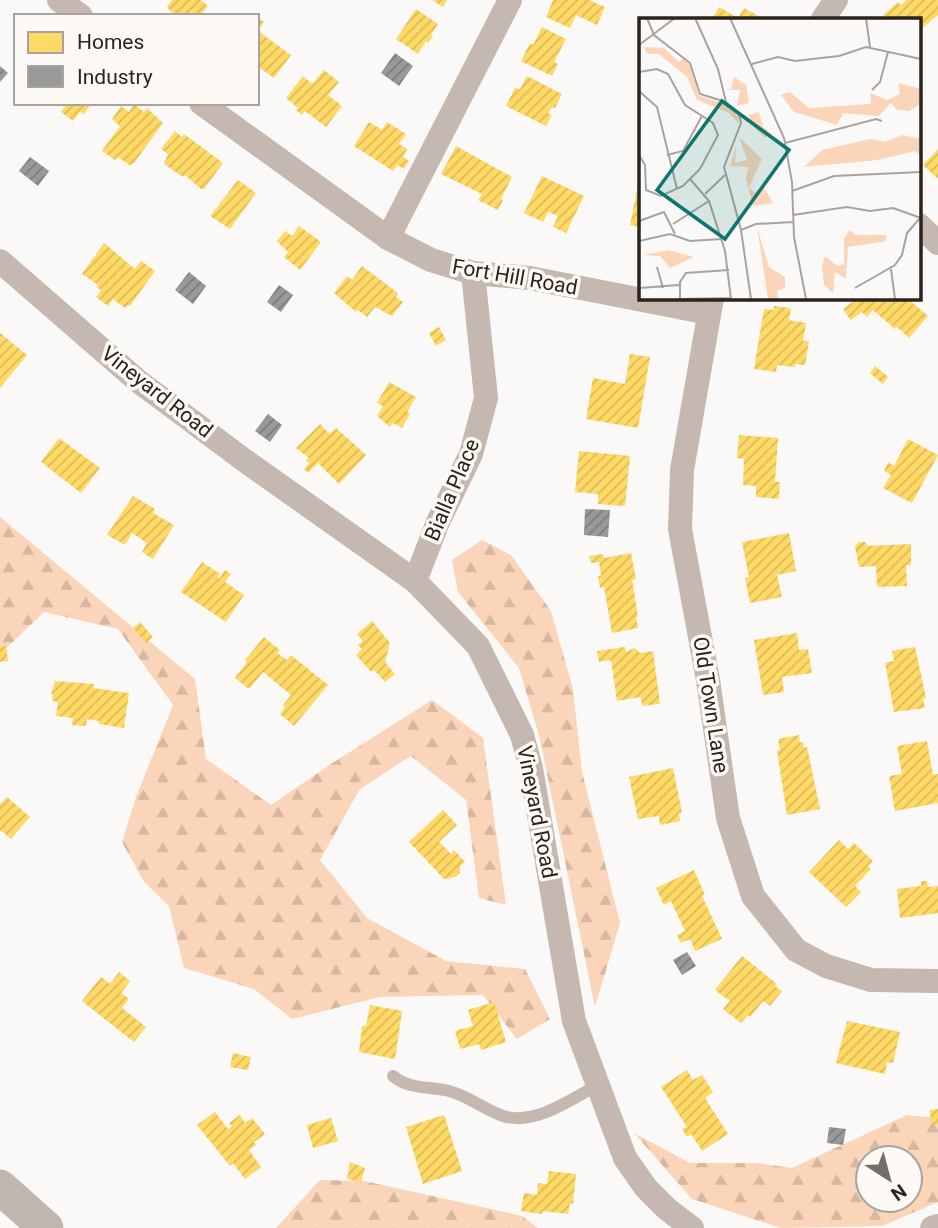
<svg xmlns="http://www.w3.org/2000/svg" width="938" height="1228" font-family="Roboto,sans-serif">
  <defs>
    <pattern id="forest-firs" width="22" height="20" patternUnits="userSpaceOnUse" patternTransform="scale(1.75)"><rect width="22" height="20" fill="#fad5b9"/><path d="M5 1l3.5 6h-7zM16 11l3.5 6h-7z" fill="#d6b79f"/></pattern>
    <pattern id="homes-hatch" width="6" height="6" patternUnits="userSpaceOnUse" patternTransform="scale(1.75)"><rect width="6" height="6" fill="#ffd966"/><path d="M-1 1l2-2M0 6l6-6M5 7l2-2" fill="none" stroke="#dbba58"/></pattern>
    <pattern id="industry-hatch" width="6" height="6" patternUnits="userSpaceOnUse" patternTransform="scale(1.75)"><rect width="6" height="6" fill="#999"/><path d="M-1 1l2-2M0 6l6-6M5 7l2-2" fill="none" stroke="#7d7c7c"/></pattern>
  </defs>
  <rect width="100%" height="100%" fill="#fbf9f7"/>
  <g fill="url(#forest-firs)" fill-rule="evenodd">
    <path d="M 0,517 L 195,679 L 206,759 L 271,805 L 334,762 L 432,700 L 483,738 L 506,905 L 479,898 L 466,800 L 411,756 L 360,789 L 320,860 L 367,918 L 446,961 L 525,969 L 550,1019 L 517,1039 L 483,995 L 380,997 L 292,1019 L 254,989 L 184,968 L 169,906 L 144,882 L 122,842 L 136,797 L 173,705 L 118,629 L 44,612 L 0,654 Z"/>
    <path d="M 482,540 L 511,555 L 551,611 L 573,689 L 582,772 L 620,923 L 595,1007 L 539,735 L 519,668 L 458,592 L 452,560 Z"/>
    <path d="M 907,1115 L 938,1118 L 938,1202 L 882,1226 L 781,1228 L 692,1199 L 634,1133 L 690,1163 L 756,1163 L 792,1168 ZM 868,1158 L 910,1158 L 910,1200 L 868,1200 Z"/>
    <path d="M 320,1180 L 364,1181 L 469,1204 L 522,1216 L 538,1228 L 276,1228 Z"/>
  </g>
  <g fill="url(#homes-hatch)">
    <path d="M 172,0 L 201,0 L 208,6 L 200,16 L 175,16 L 167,7 Z"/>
    <path d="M 432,0 L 447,0 L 443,7 Z"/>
    <path d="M 553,0 L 589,0 L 605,7 L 597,25 L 576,15 L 570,28 L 546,17 Z"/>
    <path d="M 906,0 L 938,0 L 938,15 L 919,31 L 919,19 L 886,19 L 883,15 L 898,2 L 901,5 Z"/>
    <path d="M 719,7 L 738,18 L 744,8 L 764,19 L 712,19 Z"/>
    <path d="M 416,9 L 438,24 L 431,35 L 433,36 L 428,43 L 426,41 L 418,54 L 396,39 Z"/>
    <path d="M 257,17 L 264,22 L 258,31 L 291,55 L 274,78 L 257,66 L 259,63 L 257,62 Z"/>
    <path d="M 542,27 L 566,39 L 554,62 L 558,64 L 552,76 L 521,61 L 530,43 L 533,45 Z"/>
    <path d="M 324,70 L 339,82 L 328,95 L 342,106 L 326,127 L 305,111 L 302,115 L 296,110 L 298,108 L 286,98 L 303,76 L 312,84 Z"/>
    <path d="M 527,76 L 562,94 L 555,108 L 552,107 L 548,113 L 552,115 L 546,126 L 506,106 L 515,88 L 520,89 Z"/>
    <path d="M 63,103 L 92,103 L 84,114 L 80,112 L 73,121 L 61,112 L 66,105 Z"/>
    <path d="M 134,104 L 144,112 L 147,108 L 163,123 L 134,163 L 129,165 L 118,157 L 115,160 L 102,151 L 120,126 L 112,119 L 121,106 L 129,112 Z"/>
    <path d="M 369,122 L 382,130 L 387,122 L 406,134 L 399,144 L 407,149 L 403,157 L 409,161 L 404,169 L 397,165 L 393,171 L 354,146 Z"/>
    <path d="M 175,131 L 182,137 L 184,134 L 223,163 L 204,189 L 201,189 L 185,175 L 183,177 L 164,164 L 168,154 L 161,149 Z"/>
    <path d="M 456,146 L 512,177 L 501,199 L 503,200 L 498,210 L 478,200 L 482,194 L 441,174 Z"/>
    <path d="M 938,149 L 938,179 L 923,165 Z"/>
    <path d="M 542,176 L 584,196 L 566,233 L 553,227 L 558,216 L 548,212 L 543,222 L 524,213 Z"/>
    <path d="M 238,180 L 256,193 L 230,229 L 210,216 Z"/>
    <path d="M 639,180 L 640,180 L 640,227 L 630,225 Z"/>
    <path d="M 299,226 L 321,242 L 300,270 L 284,257 L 288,252 L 277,241 L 285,231 L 292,236 Z"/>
    <path d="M 104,243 L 135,269 L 141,261 L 155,271 L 130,306 L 128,305 L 125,308 L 113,299 L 108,306 L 96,297 L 101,290 L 97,287 L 98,285 L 82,274 Z"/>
    <path d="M 362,266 L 398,293 L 396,297 L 403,302 L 392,316 L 375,307 L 367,317 L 358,310 L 356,312 L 334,293 L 347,276 L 352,280 Z"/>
    <path d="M 858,298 L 907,298 L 928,316 L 909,338 L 897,327 L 895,329 L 873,310 L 867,317 L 862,312 L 851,320 L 843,309 Z"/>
    <path d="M 774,306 L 791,308 L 789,320 L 806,323 L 803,341 L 809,341 L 805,365 L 795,364 L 795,367 L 777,365 L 776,372 L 754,369 L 764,309 L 774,310 Z"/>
    <path d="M 439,327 L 446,340 L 436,346 L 429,333 Z"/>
    <path d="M 0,333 L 27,355 L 0,388 Z"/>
    <path d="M 630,354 L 650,357 L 638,428 L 586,419 L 593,378 L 625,384 Z"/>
    <path d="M 875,366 L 888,377 L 883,384 L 870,373 Z"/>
    <path d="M 389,382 L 416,397 L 407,412 L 410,414 L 402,428 L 393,423 L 390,427 L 377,416 L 383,406 L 377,403 Z"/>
    <path d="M 320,424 L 330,434 L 336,428 L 366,455 L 339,484 L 318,463 L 308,473 L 304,469 L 309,463 L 306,461 L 309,458 L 296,448 Z"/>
    <path d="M 739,435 L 778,438 L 775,482 L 780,482 L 779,499 L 756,497 L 756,486 L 743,485 L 744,459 L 737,458 Z"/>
    <path d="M 59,438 L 100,468 L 81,493 L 41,462 Z"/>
    <path d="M 908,439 L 938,455 L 912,503 L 883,488 L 891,475 L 884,471 L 888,462 L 894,466 Z"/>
    <path d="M 579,451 L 630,456 L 625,506 L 598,504 L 598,494 L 575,492 Z"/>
    <path d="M 133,496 L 155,509 L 153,513 L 174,525 L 153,559 L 142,552 L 147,543 L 132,533 L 125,545 L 107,535 Z"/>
    <path d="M 789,533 L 796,571 L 777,575 L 782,597 L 750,603 L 745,578 L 749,577 L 742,542 Z"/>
    <path d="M 859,542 L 865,542 L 868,546 L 911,544 L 911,565 L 906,565 L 907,586 L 877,587 L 876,566 L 859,567 L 855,546 Z"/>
    <path d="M 631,553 L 636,579 L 632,580 L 638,617 L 636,617 L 638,628 L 612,633 L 604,587 L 600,588 L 598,576 L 601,576 L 599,562 L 591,563 L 589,556 L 603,554 L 604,558 Z"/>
    <path d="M 202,562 L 220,574 L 218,577 L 219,579 L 225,570 L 231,574 L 225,582 L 244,595 L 226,622 L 181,592 Z"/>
    <path d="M 372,621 L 390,643 L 385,662 L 395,674 L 385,682 L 374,670 L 371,672 L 356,655 L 362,649 L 358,645 L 363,641 L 357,634 Z"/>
    <path d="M 140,622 L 153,637 L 146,643 L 133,628 Z"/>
    <path d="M 797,633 L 799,650 L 808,649 L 812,673 L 782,677 L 784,692 L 763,695 L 754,640 Z"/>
    <path d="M 264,637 L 280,650 L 277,653 L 287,660 L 291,655 L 328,685 L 294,726 L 280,714 L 285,707 L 283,705 L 291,695 L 263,672 L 249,689 L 235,678 L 247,662 L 245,660 Z"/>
    <path d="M 0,646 L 6,646 L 8,661 L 0,662 Z"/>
    <path d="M 625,647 L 626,652 L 635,648 L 640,653 L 653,651 L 660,704 L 642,706 L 641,697 L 617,701 L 611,660 L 599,662 L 597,651 Z"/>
    <path d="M 915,647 L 926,698 L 923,699 L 925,708 L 894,712 L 885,663 L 894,661 L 892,651 Z"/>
    <path d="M 55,681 L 94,684 L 93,688 L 129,693 L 124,728 L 99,724 L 99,721 L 87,719 L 86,726 L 72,725 L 73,718 L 56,716 L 58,702 L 52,701 L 53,694 L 51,694 Z"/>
    <path d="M 799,735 L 800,743 L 803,742 L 804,748 L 807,747 L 820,809 L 787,815 L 777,751 L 780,750 L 778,739 Z"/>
    <path d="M 927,741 L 933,775 L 938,774 L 938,803 L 895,811 L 889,776 L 902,774 L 897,746 Z"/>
    <path d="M 673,768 L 682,813 L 679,813 L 680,821 L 660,825 L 659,816 L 638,819 L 629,777 Z"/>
    <path d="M 7,797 L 30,817 L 11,839 L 0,830 L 0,804 Z"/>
    <path d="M 443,810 L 457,825 L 439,842 L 451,854 L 454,850 L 465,862 L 460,866 L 460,873 L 455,877 L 444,879 L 409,842 Z"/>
    <path d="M 839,840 L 848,849 L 854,843 L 873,861 L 868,866 L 871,869 L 855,886 L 861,892 L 846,907 L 809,872 Z"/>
    <path d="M 694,870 L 705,895 L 702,896 L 722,939 L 695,951 L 690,939 L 681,943 L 677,935 L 685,931 L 671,901 L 664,905 L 656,888 Z"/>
    <path d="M 921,881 L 927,881 L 928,887 L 938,886 L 938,913 L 900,918 L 897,889 L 921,886 Z"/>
    <path d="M 742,956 L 777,984 L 775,986 L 782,991 L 770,1006 L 763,1001 L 750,1017 L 748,1015 L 741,1023 L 723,1009 L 730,1001 L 715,990 Z"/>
    <path d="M 119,972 L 130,981 L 121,993 L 129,999 L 122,1008 L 146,1027 L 134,1042 L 82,1001 L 101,977 L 110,984 Z"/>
    <path d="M 494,1002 L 506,1042 L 481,1050 L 479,1044 L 460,1049 L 455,1031 L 473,1026 L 468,1010 Z"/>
    <path d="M 370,1005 L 402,1011 L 395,1059 L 359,1052 L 362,1026 L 366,1026 Z"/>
    <path d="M 847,1021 L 900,1032 L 893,1063 L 887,1062 L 885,1074 L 836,1063 Z"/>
    <path d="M 233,1053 L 251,1057 L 248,1070 L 230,1067 Z"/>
    <path d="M 687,1070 L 693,1080 L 702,1075 L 713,1092 L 705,1098 L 728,1134 L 702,1151 L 691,1134 L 687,1137 L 682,1129 L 687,1127 L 661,1087 Z"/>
    <path d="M 938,1109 L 938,1124 L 931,1124 L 930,1110 Z"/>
    <path d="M 215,1112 L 228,1129 L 232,1126 L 229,1123 L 240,1115 L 245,1123 L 252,1118 L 265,1134 L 254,1142 L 256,1145 L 249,1150 L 261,1167 L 245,1179 L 233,1163 L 230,1166 L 197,1125 Z"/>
    <path d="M 444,1115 L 462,1171 L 423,1184 L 406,1127 Z"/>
    <path d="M 331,1118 L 338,1141 L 313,1148 L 307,1125 Z"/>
    <path d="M 350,1162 L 365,1168 L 361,1182 L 347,1179 Z"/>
    <path d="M 549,1171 L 576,1174 L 573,1204 L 570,1203 L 568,1214 L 543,1211 L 542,1214 L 521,1211 L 524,1193 L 537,1195 L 538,1183 L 547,1184 Z"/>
  </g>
  <g fill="url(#industry-hatch)">
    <path d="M 395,53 L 413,66 L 399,86 L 381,73 Z"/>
    <path d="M 0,66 L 8,73 L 0,82 Z"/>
    <path d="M 30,157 L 49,171 L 38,186 L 19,171 Z"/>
    <path d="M 189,272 L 206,286 L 193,304 L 175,290 Z"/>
    <path d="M 279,285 L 293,295 L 281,312 L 267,302 Z"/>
    <path d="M 268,414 L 282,425 L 270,442 L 255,431 Z"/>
    <path d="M 585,509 L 610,510 L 608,537 L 584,535 Z"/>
    <path d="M 687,952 L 696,966 L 682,975 L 673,960 Z"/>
    <path d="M 829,1127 L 846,1129 L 843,1145 L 827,1143 Z"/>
  </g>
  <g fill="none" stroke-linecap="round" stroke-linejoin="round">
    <path stroke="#c4b8b0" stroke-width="12" d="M 393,1076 C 410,1090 428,1086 449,1091 C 468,1096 484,1109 503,1116 C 535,1126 571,1099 598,1085"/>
    <g stroke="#c4b8b0" stroke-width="24">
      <path d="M 59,0 L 81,16"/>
      <path d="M 823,19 L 836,0"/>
      <path d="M 201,103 L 388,238 L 431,260 L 473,273 L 530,278 L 709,313"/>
      <path d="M 919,225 L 938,243"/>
      <path d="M 388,238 L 510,0"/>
      <path d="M 0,261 L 138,381 L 244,460 L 415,581 L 478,646 L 522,735 L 531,768 L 574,1021 L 625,1158 L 646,1188 L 667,1209 L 692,1228"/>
      <path d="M 712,298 L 682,470 L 680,529 L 708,680 L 728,818 L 753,896 L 796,950 L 826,966 L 871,980 L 938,981"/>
      <path d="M 415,581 L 438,522 L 471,454 L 486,398 L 473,273"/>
      <path d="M 932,1228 L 938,1226"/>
    </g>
    <path stroke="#c2b7ae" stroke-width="35" d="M 0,1187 L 46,1228"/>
  </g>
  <g text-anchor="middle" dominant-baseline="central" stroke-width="7" stroke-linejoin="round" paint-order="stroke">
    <g font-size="21" fill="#2b231d" stroke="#fdf9f5">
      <text transform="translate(515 277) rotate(10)">Fort Hill Road</text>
      <text transform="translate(157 392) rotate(38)">Vineyard Road</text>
      <text transform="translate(452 490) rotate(-67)">Bialla Place</text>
      <text transform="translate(711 705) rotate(81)">Old Town Lane</text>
      <text transform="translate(537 812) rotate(79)">Vineyard Road</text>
    </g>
  </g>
  <g transform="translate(639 18)">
    <rect width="282" height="282" fill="#fbf9f7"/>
    <path d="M 5,29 L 25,30 L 40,44 L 45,40 L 52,49 L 60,78 L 87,86 L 99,98 L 100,106 L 90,95 L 58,82 L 48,59 L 20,36 L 8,36 ZM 95,59 L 107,67 L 110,85 L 98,88 L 101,72 L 84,72 L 92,71 ZM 259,65 L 282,71 L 282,86 L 270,93 L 258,92 L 252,85 L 240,98 L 204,95 L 198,107 L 155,94 L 142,77 L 151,74 L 170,90 L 232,86 L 231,75 L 248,82 L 261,76 ZM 120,94 L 124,109 L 134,117 L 125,119 L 112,106 L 110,97 ZM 263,117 L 282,121 L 282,138 L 276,133 L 239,142 L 165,149 L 183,132 L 231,121 L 246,124 ZM 100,119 L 123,141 L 110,169 L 115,174 L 126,171 L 134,185 L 114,188 L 107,161 L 109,149 L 91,148 L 97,129 L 96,145 L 108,142 ZM 118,209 L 130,249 L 146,259 L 146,270 L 138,273 L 139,281 L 129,281 ZM 210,212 L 217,217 L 247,217 L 247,223 L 209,229 L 207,261 L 196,254 L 194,275 L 185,267 L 183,248 L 186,238 L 198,248 L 205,246 L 205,221 ZM 29,232 L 55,239 L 31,250 L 21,238 L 4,237 Z" fill="#fad5b9"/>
    <path fill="none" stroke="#a8a3a0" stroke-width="2" d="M 8,0 L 15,17 L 51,45 L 61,76 L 87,84 L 100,96 L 102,105 L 85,149 L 102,212 L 112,281M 56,0 L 79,51 L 87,84M 91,0 L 145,120 L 153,164 L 155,219 L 167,281M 227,0 L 231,29M 0,27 L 36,0M 113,46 L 139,39 L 156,43 L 200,38 L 227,29 L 282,41M 0,54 L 18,51 L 29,56 L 46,87 L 74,105 L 79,117 L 61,151 L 44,168 L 22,178 L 7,172 L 6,147 L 0,137M 233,72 L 241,64 L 249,34M 0,73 L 18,89 L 38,171M 146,125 L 237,101 L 243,103M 28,137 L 44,133 L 63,98M 51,161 L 70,183 L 86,233 L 92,281M 153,173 L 195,158 L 282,154M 66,176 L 86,157M 154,197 L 208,189 L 231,193 L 254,190 L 282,200M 0,203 L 25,194 L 36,216M 34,206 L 70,183M 102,212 L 117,206 L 154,204M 0,223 L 31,216 L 51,223 L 83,221M 18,249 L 24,270M 252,251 L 256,281M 0,270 L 40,267M 216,270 L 256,247 L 263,237 L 268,215 L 282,199M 40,281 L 92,280M 41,281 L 41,264 L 47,255 L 90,252"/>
    <path fill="#0f766e" fill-opacity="0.15" stroke="#0f766e" stroke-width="3.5" d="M 83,83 L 150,132 L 86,221 L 18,172 Z"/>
    <rect width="282" height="282" fill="none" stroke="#2b231d" stroke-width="3.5"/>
  </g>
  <rect x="14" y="14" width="245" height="91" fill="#fdf9f5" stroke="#a9a39f" stroke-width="2"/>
  <rect x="28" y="32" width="35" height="21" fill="#ffd966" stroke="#a9a39f" stroke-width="2"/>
  <text x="77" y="49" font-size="21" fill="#2b231d">Homes</text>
  <rect x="28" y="66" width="35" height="21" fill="#999999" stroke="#a9a39f" stroke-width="2"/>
  <text x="77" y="84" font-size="21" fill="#2b231d">Industry</text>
  <g transform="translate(889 1179) rotate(144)"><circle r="33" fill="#fdf9f5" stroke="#a9a39f" stroke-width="2"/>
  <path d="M0-5L12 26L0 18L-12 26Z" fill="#746e69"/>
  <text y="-10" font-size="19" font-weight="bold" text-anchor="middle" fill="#2b231d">N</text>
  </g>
</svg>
